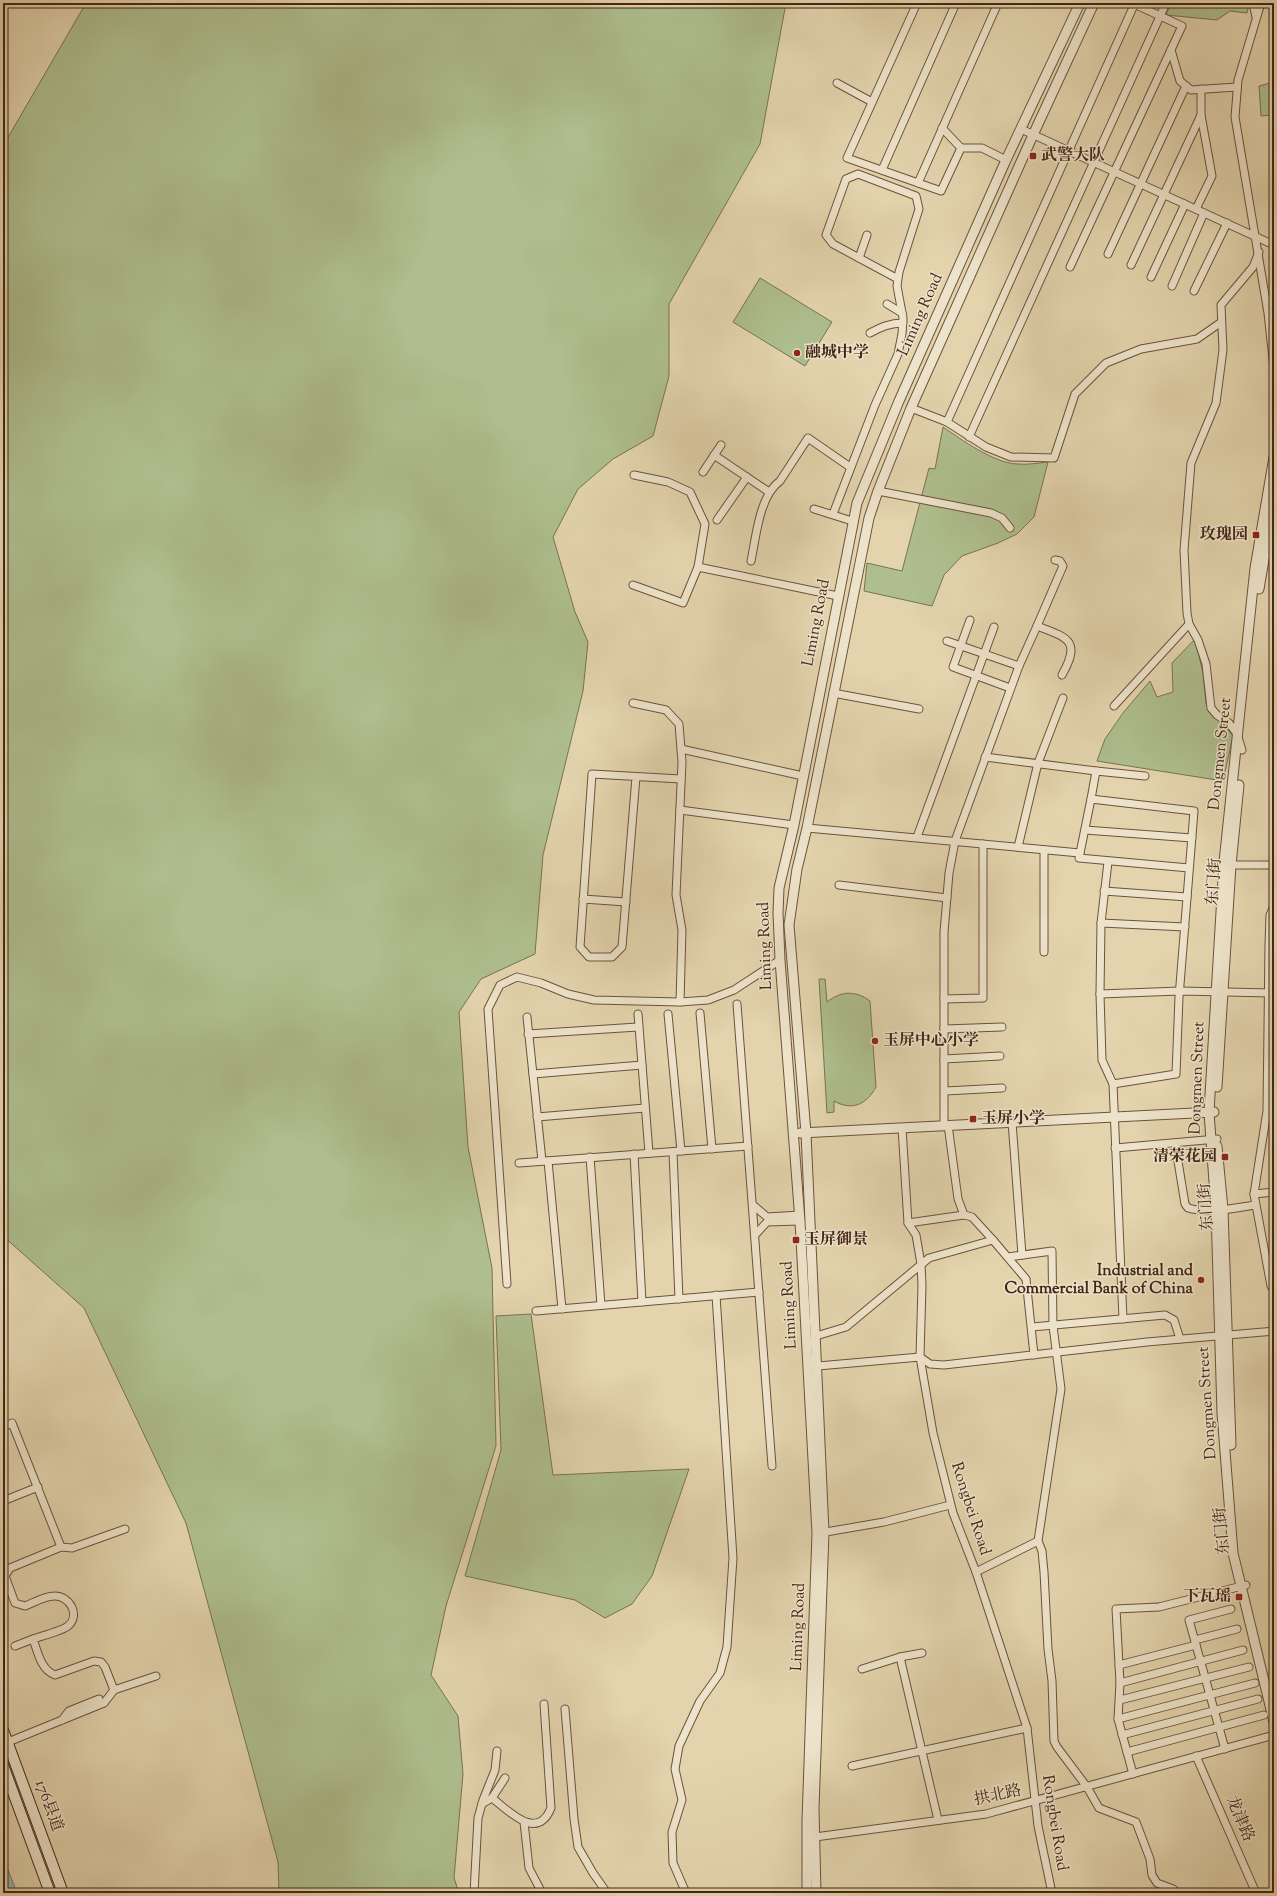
<svg xmlns="http://www.w3.org/2000/svg" width="1277" height="1896" font-family="'Sorts Mill Goudy','Noto Serif SC',serif">
  <rect width="100%" height="100%" fill="#e3d4ad"/>
  <filter id="stains"><feTurbulence type="fractalNoise" baseFrequency=".005" numOctaves="4"/><feColorMatrix values="0 0 0 0 .2 0 0 0 0 .09 0 0 0 0 .02 0 0 0 .5 -.17"/></filter>
  <radialGradient id="worn" r=".72"><stop offset=".6" stop-color="#630" stop-opacity="0"/><stop offset="1" stop-color="#630" stop-opacity=".3"/></radialGradient>
  <g fill="#aebe8e" stroke="#797252">
    <path d="M 86,3 L 786,3 L 760,144 L 669,304 L 669,376 L 653,436 L 613,459 L 578,489 L 553,537 L 575,612 L 588,642 L 583,691 L 543,855 L 535,954 L 481,979 L 459,1012 L 468,1147 L 492,1268 L 496,1446 L 446,1606 L 431,1675 L 458,1716 L 463,1774 L 454,1878 L 459,1893 L 279,1893 L 278,1862 L 186,1523 L 84,1308 L 3,1236 L 3,146 Z"/>
    <path d="M 1171,3 L 1249,3 L 1249,4 L 1247,13 L 1230,11 L 1217,20 L 1166,15 Z"/>
    <path d="M 1274,82 L 1274,115 L 1261,116 L 1259,86 Z"/>
    <path d="M 760,278 L 832,322 L 805,366 L 733,322 Z"/>
    <path d="M 943,427 C 962,440 994,463 1017,464 C 1027,465 1038,463 1048,462 L 1034,517 L 1017,534 L 998,543 L 962,556 L 944,575 L 932,606 L 864,591 L 867,563 L 902,571 L 929,468 L 935,469 Z"/>
    <path d="M 1195,639 L 1203,673 L 1206,703 L 1210,713 L 1220,720 L 1233,736 L 1223,781 L 1097,761 L 1105,739 L 1123,713 L 1150,681 L 1157,697 L 1173,692 L 1172,663 Z"/>
    <path d="M 819,979 L 825,979 L 827,1002 C 841,991 855,990 870,1001 L 876,1087 C 866,1105 852,1111 834,1101 L 834,1112 L 827,1113 Z"/>
    <path d="M 531,1314 L 553,1475 L 689,1469 L 652,1576 L 632,1604 L 605,1618 L 575,1600 L 465,1576 L 501,1450 L 496,1316 Z"/>
  </g>
  <path fill="#97b7b2" stroke="#767d74" d="M 3,1857 L 17,1893 L 3,1893 Z"/>
  <g fill="none" stroke-linecap="round" stroke-linejoin="round">
    <defs>
      <g id="minor">
        <path d="M 917,3 L 847,158 L 941,191 L 961,148 L 982,148 L 1006,160"/>
        <path d="M 1253,3 L 1256,17"/>
        <path d="M 1261,3 L 1238,80 L 1235,117 L 1268,313 L 1274,369"/>
        <path d="M 1171,50 L 1180,81 L 1191,90 L 1237,87"/>
        <path d="M 837,83 L 872,102"/>
        <path d="M 942,128 L 961,148"/>
        <path d="M 1021,129 L 1274,245"/>
        <path d="M 882,170 L 956,3"/>
        <path d="M 918,183 L 998,3"/>
        <path d="M 1196,209 L 1212,176 L 1201,115 L 1201,89"/>
        <path d="M 1108,254 L 1186,86"/>
        <path d="M 859,258 L 867,235"/>
        <path d="M 1131,265 L 1201,115"/>
        <path d="M 1070,267 L 1182,26 L 1132,3"/>
        <path d="M 1151,277 L 1185,204"/>
        <path d="M 1172,286 L 1204,213"/>
        <path d="M 1194,291 L 1227,223"/>
        <path d="M 887,304 L 902,313"/>
        <path d="M 870,333 C 881,327 890,323 903,323"/>
        <path d="M 911,408 L 947,422 L 986,447 L 1011,457 L 1054,458 L 1075,394 L 1106,363 L 1141,349 L 1197,339 L 1220,323"/>
        <path d="M 947,422 L 1135,3"/>
        <path d="M 969,437 L 1166,3"/>
        <path d="M 714,455 L 769,492"/>
        <path d="M 703,472 L 721,445"/>
        <path d="M 878,491 L 991,513 L 1002,518 L 1010,528"/>
        <path d="M 814,509 L 852,521"/>
        <path d="M 833,514 L 875,405 L 898,354 L 902,334 L 903,318 L 897,286 L 899,272 L 919,209 L 916,196 L 858,174 L 846,179 L 826,235 L 833,244 L 898,279"/>
        <path d="M 717,520 L 747,477"/>
        <path d="M 751,561 C 756,538 759,496 780,481 L 808,438 L 850,467"/>
        <path d="M 698,567 L 838,596"/>
        <path d="M 633,585 L 683,603 L 698,567 L 705,524 L 690,492 L 668,482 L 634,475"/>
        <path d="M 970,620 L 953,667 L 1010,688"/>
        <path d="M 1037,626 L 1063,566 L 1060,561 L 1055,560"/>
        <path d="M 947,641 L 1019,666"/>
        <path d="M 833,693 L 919,709"/>
        <path d="M 633,703 L 666,710 L 679,724 L 682,762 L 676,895 L 682,930 L 680,1002"/>
        <path d="M 1114,706 L 1189,624"/>
        <path d="M 681,749 L 803,776"/>
        <path d="M 1242,750 L 1237,734 L 1229,723 L 1217,715 L 1211,708 L 1206,664 L 1198,640 L 1189,624 L 1187,613 L 1184,550 L 1191,463 L 1216,403 L 1223,350 L 1221,305 L 1253,267 L 1259,252"/>
        <path d="M 985,757 L 1096,771"/>
        <path d="M 636,777 L 622,947 L 612,957 L 589,957 L 580,947 L 592,774 L 681,779"/>
        <path d="M 1091,799 L 1096,771 L 1145,776"/>
        <path d="M 680,810 L 794,825"/>
        <path d="M 807,828 L 1080,853 L 1091,799 L 1194,811 L 1179,997 L 1176,1074 L 1113,1084"/>
        <path d="M 1085,830 L 1192,838"/>
        <path d="M 917,837 L 994,627"/>
        <path d="M 1018,847 L 1038,763 L 1063,698"/>
        <path d="M 1044,850 L 1044,952"/>
        <path d="M 1080,853 L 1079,858 L 1189,868"/>
        <path d="M 1108,862 L 1101,923 L 1100,994 L 1102,1060 L 1113,1084 L 1123,1319"/>
        <path d="M 1231,865 L 1274,865"/>
        <path d="M 839,885 L 947,898"/>
        <path d="M 1104,891 L 1187,897"/>
        <path d="M 583,899 L 626,902"/>
        <path d="M 1274,906 L 1270,915 L 1269,945 L 1267,1111 L 1254,1194 L 1271,1286 L 1274,1291"/>
        <path d="M 1101,923 L 1185,927"/>
        <path d="M 1100,994 L 1180,991 L 1274,993"/>
        <path d="M 944,999 L 983,998 L 983,844"/>
        <path d="M 737,1004 L 772,1466"/>
        <path d="M 700,1013 L 712,1149"/>
        <path d="M 638,1014 L 649,1153"/>
        <path d="M 668,1014 L 681,1151"/>
        <path d="M 527,1017 L 542,1161"/>
        <path d="M 944,1029 L 1002,1027"/>
        <path d="M 528,1034 L 638,1027"/>
        <path d="M 944,1059 L 1000,1056"/>
        <path d="M 533,1074 L 642,1065"/>
        <path d="M 945,1091 L 1002,1088"/>
        <path d="M 537,1117 L 645,1108"/>
        <path d="M 1012,1122 L 1022,1255"/>
        <path d="M 948,1125 L 958,1199 L 964,1215 L 972,1217 L 993,1240"/>
        <path d="M 944,1126 L 944,932 L 949,873 L 955,841 L 1019,666 L 1037,626 C 1069,638 1081,641 1062,675"/>
        <path d="M 902,1128 L 908,1223 L 916,1235 L 921,1264 L 922,1285 L 920,1357 L 933,1433 L 953,1513 L 976,1572 L 1027,1728 L 1038,1826 L 1052,1893"/>
        <path d="M 1175,1143 L 1185,1204 L 1188,1208 C 1209,1214 1234,1208 1255,1205"/>
        <path d="M 1115,1148 L 1217,1139"/>
        <path d="M 673,1152 L 679,1299"/>
        <path d="M 634,1154 L 642,1302"/>
        <path d="M 590,1157 L 601,1305"/>
        <path d="M 548,1161 L 562,1309"/>
        <path d="M 519,1163 L 748,1146"/>
        <path d="M 1254,1194 L 1274,1192"/>
        <path d="M 753,1205 L 767,1217 L 800,1215"/>
        <path d="M 908,1223 L 964,1215"/>
        <path d="M 755,1235 L 767,1222 L 800,1221"/>
        <path d="M 507,1284 L 488,1009 L 500,985 L 517,977 L 541,983 L 568,994 L 594,1000 L 680,1002 L 708,1000 L 734,990 L 780,960"/>
        <path d="M 536,1311 L 759,1292"/>
        <path d="M 1032,1327 L 1165,1315 L 1174,1320 L 1180,1339"/>
        <path d="M 816,1336 L 846,1327 L 929,1258 L 993,1240 L 1026,1279 L 1034,1355"/>
        <path d="M 818,1366 L 920,1357 L 930,1364 L 944,1365 L 1147,1342 L 1274,1331"/>
        <path d="M 3,1427 L 12,1423 L 61,1547"/>
        <path d="M 3,1501 L 38,1487"/>
        <path d="M 820,1533 L 884,1522 L 950,1505"/>
        <path d="M 1038,1541 L 1042,1551 L 1044,1572 L 1048,1649 L 1052,1681 L 1054,1741 L 1057,1747 L 1087,1787 L 1099,1808 L 1136,1822 L 1150,1859 L 1152,1875 L 1157,1883 L 1173,1889 L 1178,1893"/>
        <path d="M 976,1572 L 1038,1541 L 1061,1389 L 1053,1326 L 1052,1251 L 1008,1257"/>
        <path d="M 1195,1640 L 1237,1629"/>
        <path d="M 15,1646 L 33,1639"/>
        <path d="M 900,1657 L 938,1820"/>
        <path d="M 1119,1665 L 1196,1645"/>
        <path d="M 862,1669 L 900,1657 L 922,1653"/>
        <path d="M 1120,1683 L 1243,1650"/>
        <path d="M 114,1690 L 105,1667 L 101,1662 L 94,1661 L 55,1675 C 41,1670 38,1653 33,1639 C 41,1636 62,1631 68,1626 C 81,1615 69,1595 54,1596 C 45,1596 33,1603 25,1606 L 15,1603 L 5,1576 L 10,1568 L 61,1547 L 72,1548 L 125,1529"/>
        <path d="M 1120,1700 L 1249,1667"/>
        <path d="M 565,1709 L 574,1819 L 578,1847 L 593,1873 L 607,1893"/>
        <path d="M 1118,1719 L 1255,1683"/>
        <path d="M 62,1720 L 69,1711 L 99,1699"/>
        <path d="M 1122,1735 L 1258,1699"/>
        <path d="M 8,1742 L 104,1703 L 114,1690 L 156,1676"/>
        <path d="M 1225,1749 L 1189,1620 L 1231,1609"/>
        <path d="M 1127,1752 L 1264,1715"/>
        <path d="M 1196,1756 L 1256,1893"/>
        <path d="M 852,1766 L 1027,1728"/>
        <path d="M 1133,1774 L 1118,1719 L 1120,1683 L 1116,1609 L 1159,1607 L 1246,1585"/>
        <path d="M 492,1798 L 505,1778"/>
        <path d="M 482,1804 L 492,1798 C 509,1811 537,1842 551,1808 L 544,1704"/>
        <path d="M 524,1822 L 529,1868 L 542,1893"/>
        <path d="M 815,1837 L 986,1814 L 1274,1735"/>
        <path d="M 474,1893 L 478,1818 L 483,1800 L 495,1770 L 497,1751"/>
        <path d="M 686,1893 L 673,1863 L 672,1832 L 682,1800 L 675,1769 L 679,1746 L 700,1701 L 720,1673 L 727,1647 L 733,1558 L 716,1295"/>
      </g>
      <g id="tertiary">
        <path d="M 1274,457 L 1255,568 L 1224,862 L 1209,1112 L 1216,1210 L 1222,1413 L 1233,1553 L 1274,1722"/>
        <path d="M 1259,589 L 1274,500"/>
        <path d="M 1217,1087 L 1231,865 L 1239,785"/>
        <path d="M 800,1133 L 1214,1112"/>
        <path d="M 1217,1146 L 1223,1209 L 1231,1445"/>
        <path d="M 807,1893 L 807,1821 L 817,1533 L 800,1221 L 780,960 L 778,913 L 779,888 L 794,825 L 857,503 L 899,401 L 1006,160 L 1080,3"/>
        <path d="M 816,1893 L 814,1808 L 824,1532 L 806,1133 L 789,925 L 797,869 L 807,828 L 869,518 L 878,491 L 911,408 L 1033,135 L 1094,3"/>
      </g>
      <g id="secondary">
        <path d="M 3,1730 L 63,1893"/>
        <path d="M 3,1765 L 50,1893"/>
      </g>
    </defs>
    <use href="#minor" stroke="#6c523c" stroke-width="9"/>
    <use href="#tertiary" stroke="#6c523c" stroke-width="11"/>
    <use href="#secondary" stroke="#442617" stroke-width="12"/>
    <use href="#minor" stroke="#ede3ca" stroke-width="7"/>
    <use href="#tertiary" stroke="#ede3ca" stroke-width="9"/>
    <use href="#secondary" stroke="#ede3ca" stroke-width="10"/>
  </g>
  <g fill="#8f2418" stroke="#ede3ca" stroke-width="1.5">
    <rect x="1029" y="152" width="8" height="8" rx="2"/>
    <circle cx="797" cy="353" r="4"/>
    <rect x="1252" y="531" width="8" height="8" rx="2"/>
    <circle cx="875" cy="1041" r="4"/>
    <rect x="969" y="1115" width="8" height="8" rx="2"/>
    <rect x="1221" y="1153" width="8" height="8" rx="2"/>
    <rect x="792" y="1236" width="8" height="8" rx="2"/>
    <circle cx="1201" cy="1280" r="4"/>
    <rect x="1235" y="1593" width="8" height="8" rx="2"/>
  </g>
  <g text-anchor="middle" dominant-baseline="central" stroke-width="3" stroke-linejoin="round" paint-order="stroke">
    <g font-size="16" font-weight="bold" fill="#442617" stroke="#ede3ca" text-anchor="start">
      <text x="1041" y="156">武警大队</text>
      <text x="805" y="353">融城中学</text>
      <text x="1248" y="535" text-anchor="end">玫瑰园</text>
      <text x="883" y="1041">玉屏中心小学</text>
      <text x="981" y="1119">玉屏小学</text>
      <text x="1217" y="1157" text-anchor="end">清荣花园</text>
      <text x="804" y="1240">玉屏御景</text>
      <text x="1193" y="1271" text-anchor="end">Industrial and<tspan x="1193" dy="18">Commercial Bank of China</tspan></text>
      <text x="1231" y="1597" text-anchor="end">下瓦瑶</text>
    </g>
    <g font-size="16" fill="#442617" stroke="#ede3ca">
      <text transform="translate(921 315) rotate(-66)">Liming Road</text>
      <text transform="translate(817 623) rotate(-79)">Liming Road</text>
      <text transform="translate(1221 754) rotate(-84)">Dongmen Street</text>
      <text transform="translate(1215 882) rotate(-86)">东门街</text>
      <text transform="translate(766 946) rotate(-92)">Liming Road</text>
      <text transform="translate(1198 1078) rotate(-88)">Dongmen Street</text>
      <text transform="translate(1207 1207) rotate(-94)">东门街</text>
      <text transform="translate(790 1305) rotate(-93)">Liming Road</text>
      <text transform="translate(1208 1403) rotate(-94)">Dongmen Street</text>
      <text transform="translate(970 1509) rotate(72)">Rongbei Road</text>
      <text transform="translate(1223 1531) rotate(-95)">东门街</text>
      <text transform="translate(799 1627) rotate(-88)">Liming Road</text>
      <text transform="translate(998 1796) rotate(-12)">拱北路</text>
      <text transform="translate(48 1806) rotate(70)">176县道</text>
      <text transform="translate(1239 1819) rotate(67)">龙津路</text>
      <text transform="translate(1054 1823) rotate(81)">Rongbei Road</text>
    </g>
  </g>
  <rect width="1277" height="1896" fill="none" stroke="#e3d4ad" stroke-width="16"/>
  <rect x="4" y="4" width="1269" height="1888" fill="none" stroke="#442617" stroke-width="2"/>
  <rect x="8" y="8" width="1261" height="1880" fill="none" stroke="#442617"/>
  <rect width="100%" height="100%" filter="url(#stains)"/>
  <rect width="100%" height="100%" fill="url(#worn)"/>
</svg>
